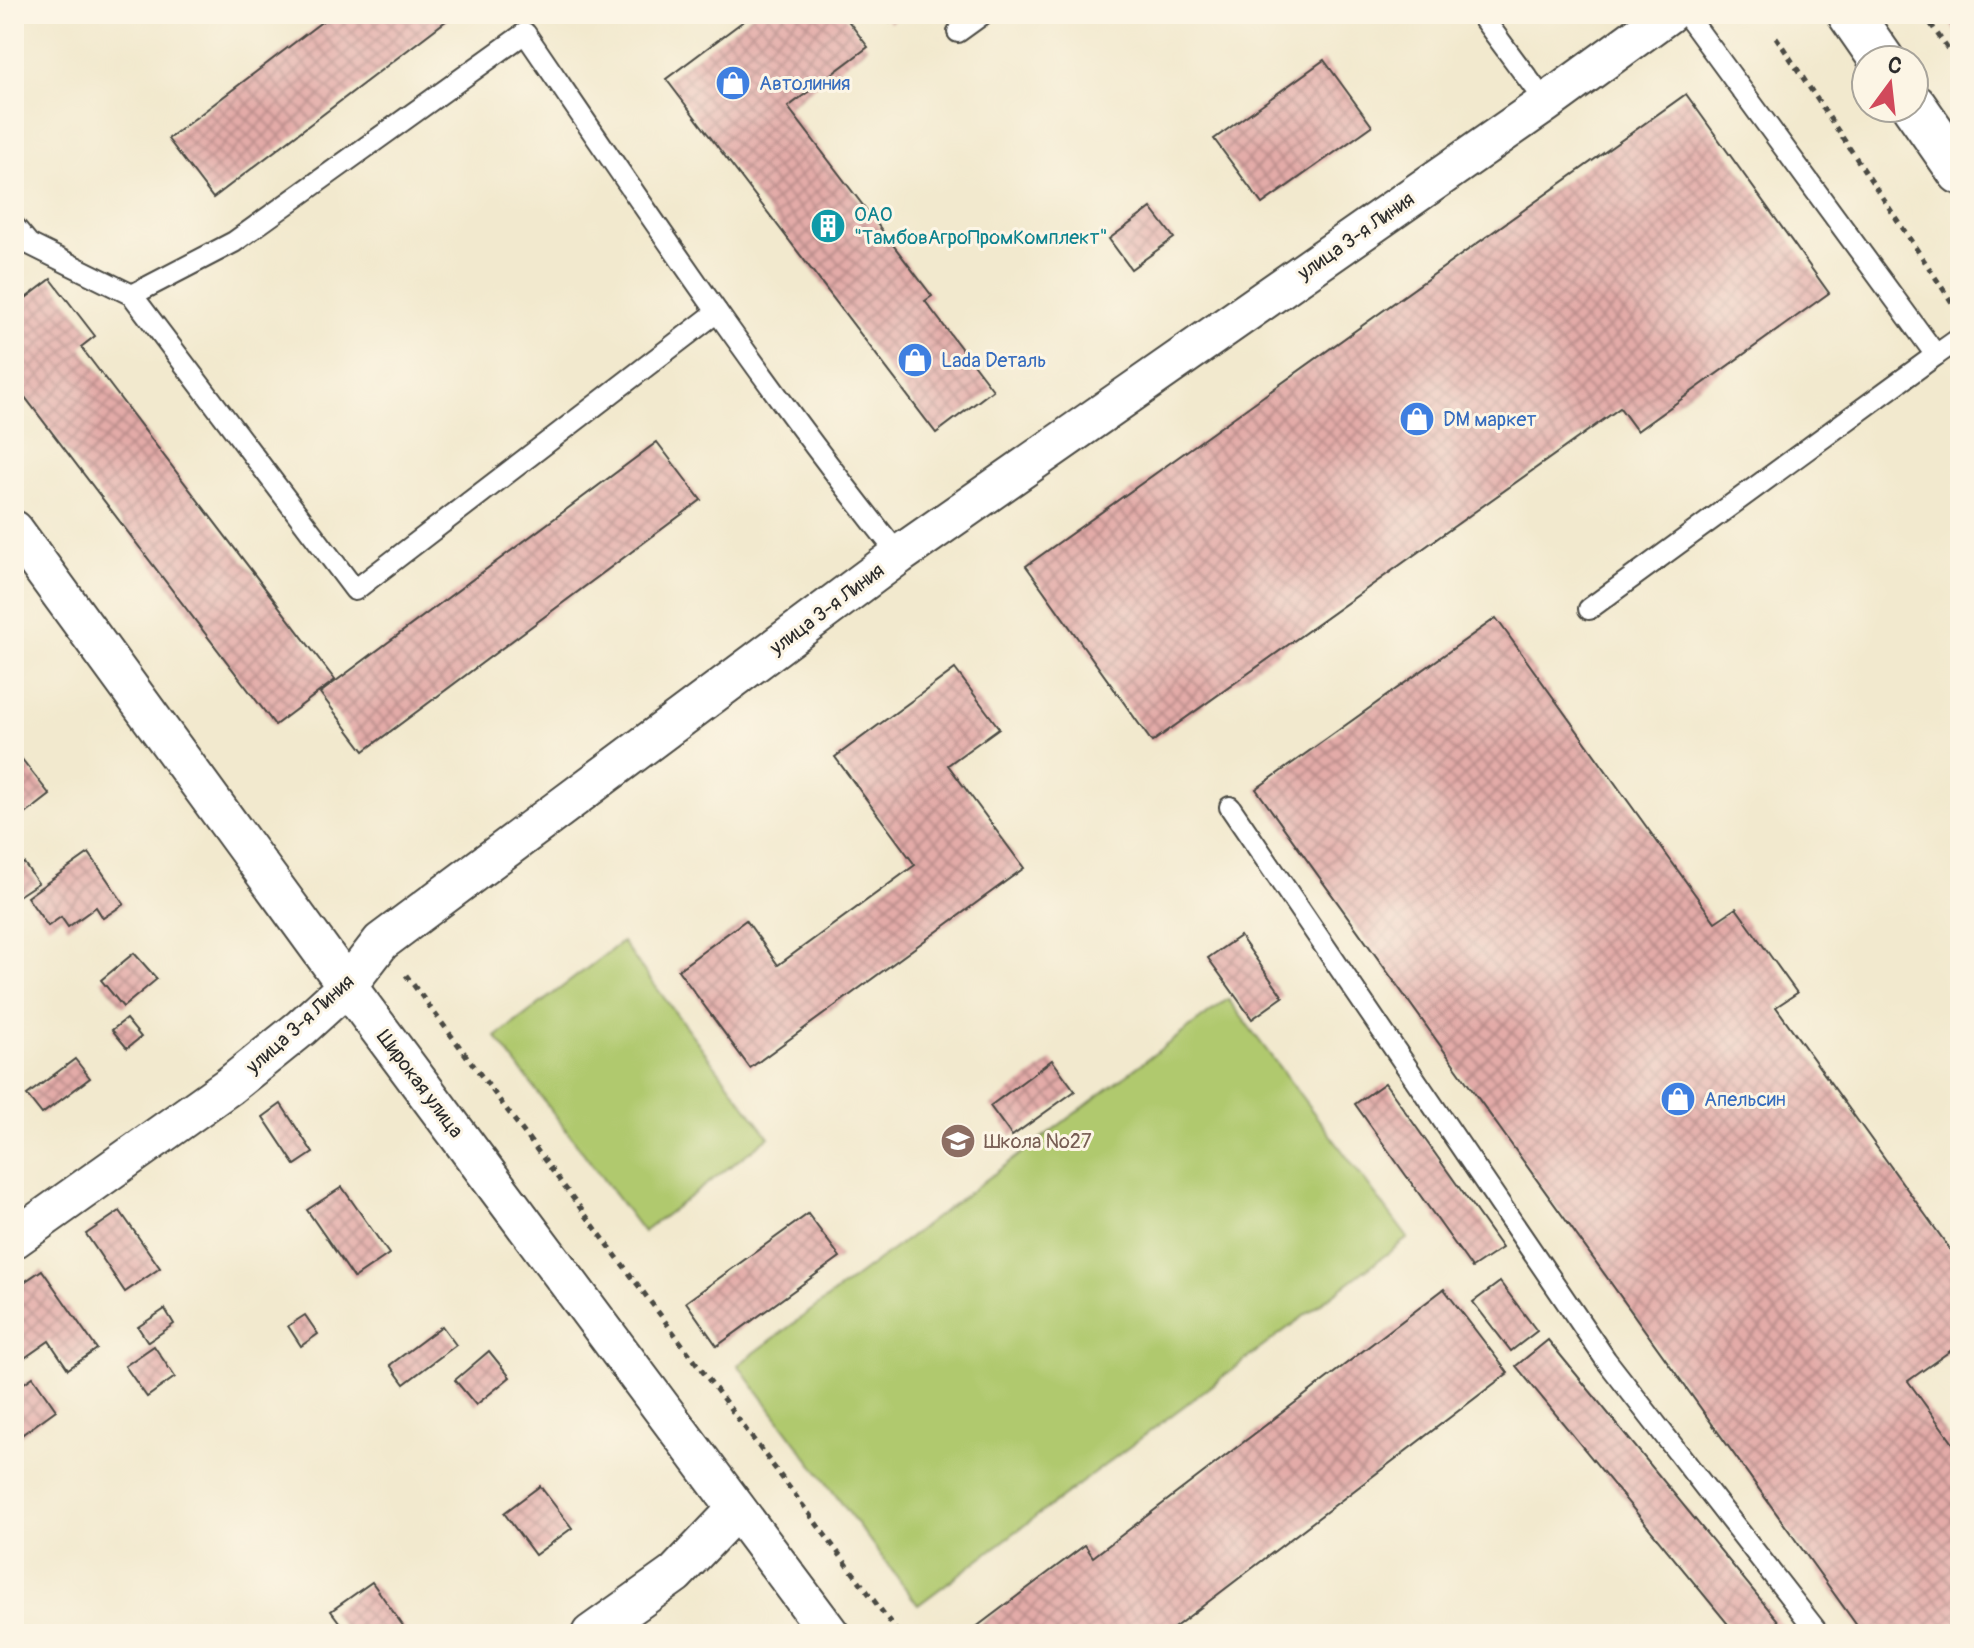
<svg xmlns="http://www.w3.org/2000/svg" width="1974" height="1648" font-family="Pangolin,sans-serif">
  <defs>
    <pattern id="building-cross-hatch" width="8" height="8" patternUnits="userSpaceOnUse" patternTransform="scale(2)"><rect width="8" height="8" fill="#e3aba8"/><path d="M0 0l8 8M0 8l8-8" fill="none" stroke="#b88b89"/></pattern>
  </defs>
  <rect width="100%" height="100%" fill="#fcf5e5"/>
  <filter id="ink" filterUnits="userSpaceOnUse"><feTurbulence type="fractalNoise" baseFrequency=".0125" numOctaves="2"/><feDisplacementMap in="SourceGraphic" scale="16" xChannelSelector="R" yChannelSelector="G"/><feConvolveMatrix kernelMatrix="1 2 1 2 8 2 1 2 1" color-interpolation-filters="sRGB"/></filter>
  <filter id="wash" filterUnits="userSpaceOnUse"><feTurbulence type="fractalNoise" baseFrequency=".006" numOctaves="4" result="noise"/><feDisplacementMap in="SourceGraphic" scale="32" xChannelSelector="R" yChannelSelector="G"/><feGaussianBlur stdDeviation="1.8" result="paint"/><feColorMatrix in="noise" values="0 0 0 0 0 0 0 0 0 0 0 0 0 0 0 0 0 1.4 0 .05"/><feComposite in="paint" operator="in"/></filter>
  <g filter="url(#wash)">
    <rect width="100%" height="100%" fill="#f2e9ce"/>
    <g fill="#b0c96e" stroke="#6e7a4c" stroke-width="2">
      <path d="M 622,942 L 769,1137 L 643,1232 L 496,1037 Z"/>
      <path d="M 1228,999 L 1408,1238 L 918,1605 L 738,1365 Z"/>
    </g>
    <g id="blocks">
      <g fill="url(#building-cross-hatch)">
        <path d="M 332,14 L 455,14 L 213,198 L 168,139 Z"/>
        <path d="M 753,14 L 843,14 L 868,47 L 788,107 L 932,296 L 925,301 L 993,390 L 936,433 L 666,79 Z"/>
        <path d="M 883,14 L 901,14 L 890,23 Z"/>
        <path d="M 1943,14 L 1960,14 L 1960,39 Z"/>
        <path d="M 1324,60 L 1372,126 L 1262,204 L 1214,139 Z"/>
        <path d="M 1686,94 L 1829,293 L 1637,431 L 1620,408 L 1152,742 L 1026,566 Z"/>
        <path d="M 1151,208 L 1174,238 L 1131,269 L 1109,239 Z"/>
        <path d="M 51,279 L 95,336 L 81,347 L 335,680 L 275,725 L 21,392 L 14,397 L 14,307 Z"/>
        <path d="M 657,442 L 701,500 L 364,751 L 320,693 Z"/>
        <path d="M 1496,618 L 1715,922 L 1736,908 L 1797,993 L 1776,1007 L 1960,1263 L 1960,1344 L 1908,1381 L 1960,1453 L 1960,1619 L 1938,1634 L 1863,1634 L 1256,789 Z"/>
        <path d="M 955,669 L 999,728 L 948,765 L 1024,868 L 750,1068 L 678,970 L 746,920 L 778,965 L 915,865 L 835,757 Z"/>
        <path d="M 14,749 L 50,795 L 14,823 Z"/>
        <path d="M 89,853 L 124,904 L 103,918 L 96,907 L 68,927 L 61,917 L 48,926 L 27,897 Z"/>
        <path d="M 24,863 L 38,883 L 14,899 L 14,870 Z"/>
        <path d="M 1240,936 L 1283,997 L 1252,1019 L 1208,958 Z"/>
        <path d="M 134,953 L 157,979 L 123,1007 L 101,980 Z"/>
        <path d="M 126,1019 L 141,1037 L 127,1048 L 112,1030 Z"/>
        <path d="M 75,1059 L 90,1078 L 42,1114 L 27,1095 Z"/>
        <path d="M 1052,1060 L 1075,1091 L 1012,1136 L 990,1106 Z"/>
        <path d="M 1385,1083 L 1502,1248 L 1472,1268 L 1355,1104 Z"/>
        <path d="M 281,1104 L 313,1153 L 295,1165 L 263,1117 Z"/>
        <path d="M 342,1187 L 389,1254 L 354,1278 L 307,1210 Z"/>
        <path d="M 120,1211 L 160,1268 L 125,1292 L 86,1234 Z"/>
        <path d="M 808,1214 L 840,1257 L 717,1346 L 686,1302 Z"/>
        <path d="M 42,1270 L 97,1349 L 68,1369 L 49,1341 L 23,1359 L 14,1346 L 14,1289 Z"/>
        <path d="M 1500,1282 L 1537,1331 L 1511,1351 L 1473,1302 Z"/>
        <path d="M 1444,1289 L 1508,1373 L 1166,1634 L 967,1634 L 1085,1545 L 1093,1557 Z"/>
        <path d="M 165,1309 L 174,1324 L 148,1342 L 138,1327 Z"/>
        <path d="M 305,1315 L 318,1334 L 301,1346 L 288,1326 Z"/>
        <path d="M 442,1326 L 456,1345 L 404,1384 L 390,1365 Z"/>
        <path d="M 1548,1340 L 1789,1634 L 1736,1634 L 1516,1366 Z"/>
        <path d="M 154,1346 L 175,1377 L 147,1397 L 125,1366 Z"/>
        <path d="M 489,1351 L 510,1377 L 476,1405 L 455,1380 Z"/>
        <path d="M 33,1377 L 56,1410 L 20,1436 L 14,1427 L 14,1390 Z"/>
        <path d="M 540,1486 L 572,1528 L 535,1555 L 504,1513 Z"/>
        <path d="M 372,1582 L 406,1630 L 399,1634 L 348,1634 L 331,1611 Z"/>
      </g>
    </g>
  </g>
  <g filter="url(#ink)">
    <use href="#blocks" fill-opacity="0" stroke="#494843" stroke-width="2"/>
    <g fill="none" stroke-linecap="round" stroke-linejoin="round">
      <defs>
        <g id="service">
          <path d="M 1480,14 L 1546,103"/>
          <path d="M 1686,14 L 1936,355 L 1960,338"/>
          <path d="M 958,32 L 983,14"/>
          <path d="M 14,226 L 29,244 L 132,295 L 234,242 L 525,33 C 646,210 765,388 899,555"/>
          <path d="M 132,295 L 355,590 L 717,312"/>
          <path d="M 1589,609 L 1936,355"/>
          <path d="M 1230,807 L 1606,1360 L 1819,1634"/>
        </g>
        <g id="minor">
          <path d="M 14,530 L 347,986 L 830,1634"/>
          <path d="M 14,1239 L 229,1086 L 301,1028 L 347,986 L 381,942 L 899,555 L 1546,103 L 1668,14"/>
          <path d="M 591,1634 L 675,1574 L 736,1510"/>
        </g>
        <g id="primary">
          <path d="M 1850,14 L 1882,60"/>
          <path d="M 1914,106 L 1960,172"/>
        </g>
      </defs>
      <use href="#service" stroke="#494843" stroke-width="24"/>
      <use href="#minor" stroke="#494843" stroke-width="42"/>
      <use href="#primary" stroke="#494843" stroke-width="48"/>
      <g stroke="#494843" stroke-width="5" stroke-dasharray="6 6" stroke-linecap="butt">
        <path d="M 1924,14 L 1960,67"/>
        <path d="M 1776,37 L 1957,310"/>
        <path d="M 406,975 L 899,1634"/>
      </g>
      <use href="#service" stroke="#fff" stroke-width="20"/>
      <use href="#minor" stroke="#fff" stroke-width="38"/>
      <use href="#primary" stroke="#fff" stroke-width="44"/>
    </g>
  </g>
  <defs>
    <symbol id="shop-disc" viewBox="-11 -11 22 22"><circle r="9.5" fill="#3f7fe0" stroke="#fcf5e5"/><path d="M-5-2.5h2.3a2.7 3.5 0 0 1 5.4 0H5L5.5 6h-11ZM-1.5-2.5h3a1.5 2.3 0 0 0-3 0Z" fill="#fff"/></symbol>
    <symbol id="building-disc" viewBox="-11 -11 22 22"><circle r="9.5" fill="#0f9aa8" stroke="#fcf5e5"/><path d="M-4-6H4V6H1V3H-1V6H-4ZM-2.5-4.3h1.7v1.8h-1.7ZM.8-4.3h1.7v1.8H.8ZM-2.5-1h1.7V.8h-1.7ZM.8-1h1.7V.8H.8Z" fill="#fff"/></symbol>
    <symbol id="school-disc" viewBox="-11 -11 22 22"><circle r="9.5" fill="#8d6e63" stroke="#fcf5e5"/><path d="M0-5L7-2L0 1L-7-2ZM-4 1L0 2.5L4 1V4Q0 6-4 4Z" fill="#fff"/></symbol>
  </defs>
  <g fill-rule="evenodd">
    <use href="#shop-disc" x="713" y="63" width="40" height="40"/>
    <use href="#building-disc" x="808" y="206" width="40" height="40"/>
    <use href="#shop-disc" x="895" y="340" width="40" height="40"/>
    <use href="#shop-disc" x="1397" y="399" width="40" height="40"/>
    <use href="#shop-disc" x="1658" y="1079" width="40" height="40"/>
    <use href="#school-disc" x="938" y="1121" width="40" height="40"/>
  </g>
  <g text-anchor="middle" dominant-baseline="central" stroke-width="6" stroke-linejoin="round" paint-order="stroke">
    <g font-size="20" fill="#366cbe" stroke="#fcf5e5" text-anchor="start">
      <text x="759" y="83">Автолиния</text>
      <text x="941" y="360">Lada Dеталь</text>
      <text x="1443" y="419">DM маркет</text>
      <text x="1704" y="1099">Апельсин</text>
    </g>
    <g font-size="20" fill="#0d838f" stroke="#fcf5e5" text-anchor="start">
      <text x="854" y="214">ОАО<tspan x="854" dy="23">"ТамбовАгроПромКомплект"</tspan></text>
    </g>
    <g font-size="20" fill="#2b2b2b" stroke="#fcf5e5">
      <text transform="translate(1356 236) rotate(-35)">улица 3-я Линия</text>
      <text transform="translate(827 609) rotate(-37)">улица 3-я Линия</text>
      <text transform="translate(300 1024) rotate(-42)">улица 3-я Линия</text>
      <text transform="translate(420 1084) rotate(53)">Широкая улица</text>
    </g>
    <g font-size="20" fill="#785e54" stroke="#fcf5e5" text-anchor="start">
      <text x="984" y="1141">Школа №27</text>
    </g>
  </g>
  <rect width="1974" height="1648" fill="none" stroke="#fcf5e5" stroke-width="48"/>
  <g transform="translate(1890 84) rotate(15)"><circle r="38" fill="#fcf5e5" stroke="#a8a49b" stroke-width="2"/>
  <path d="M0-6L14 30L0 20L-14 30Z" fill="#d1495b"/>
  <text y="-12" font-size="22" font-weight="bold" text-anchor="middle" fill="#2b2b2b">С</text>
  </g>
</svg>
